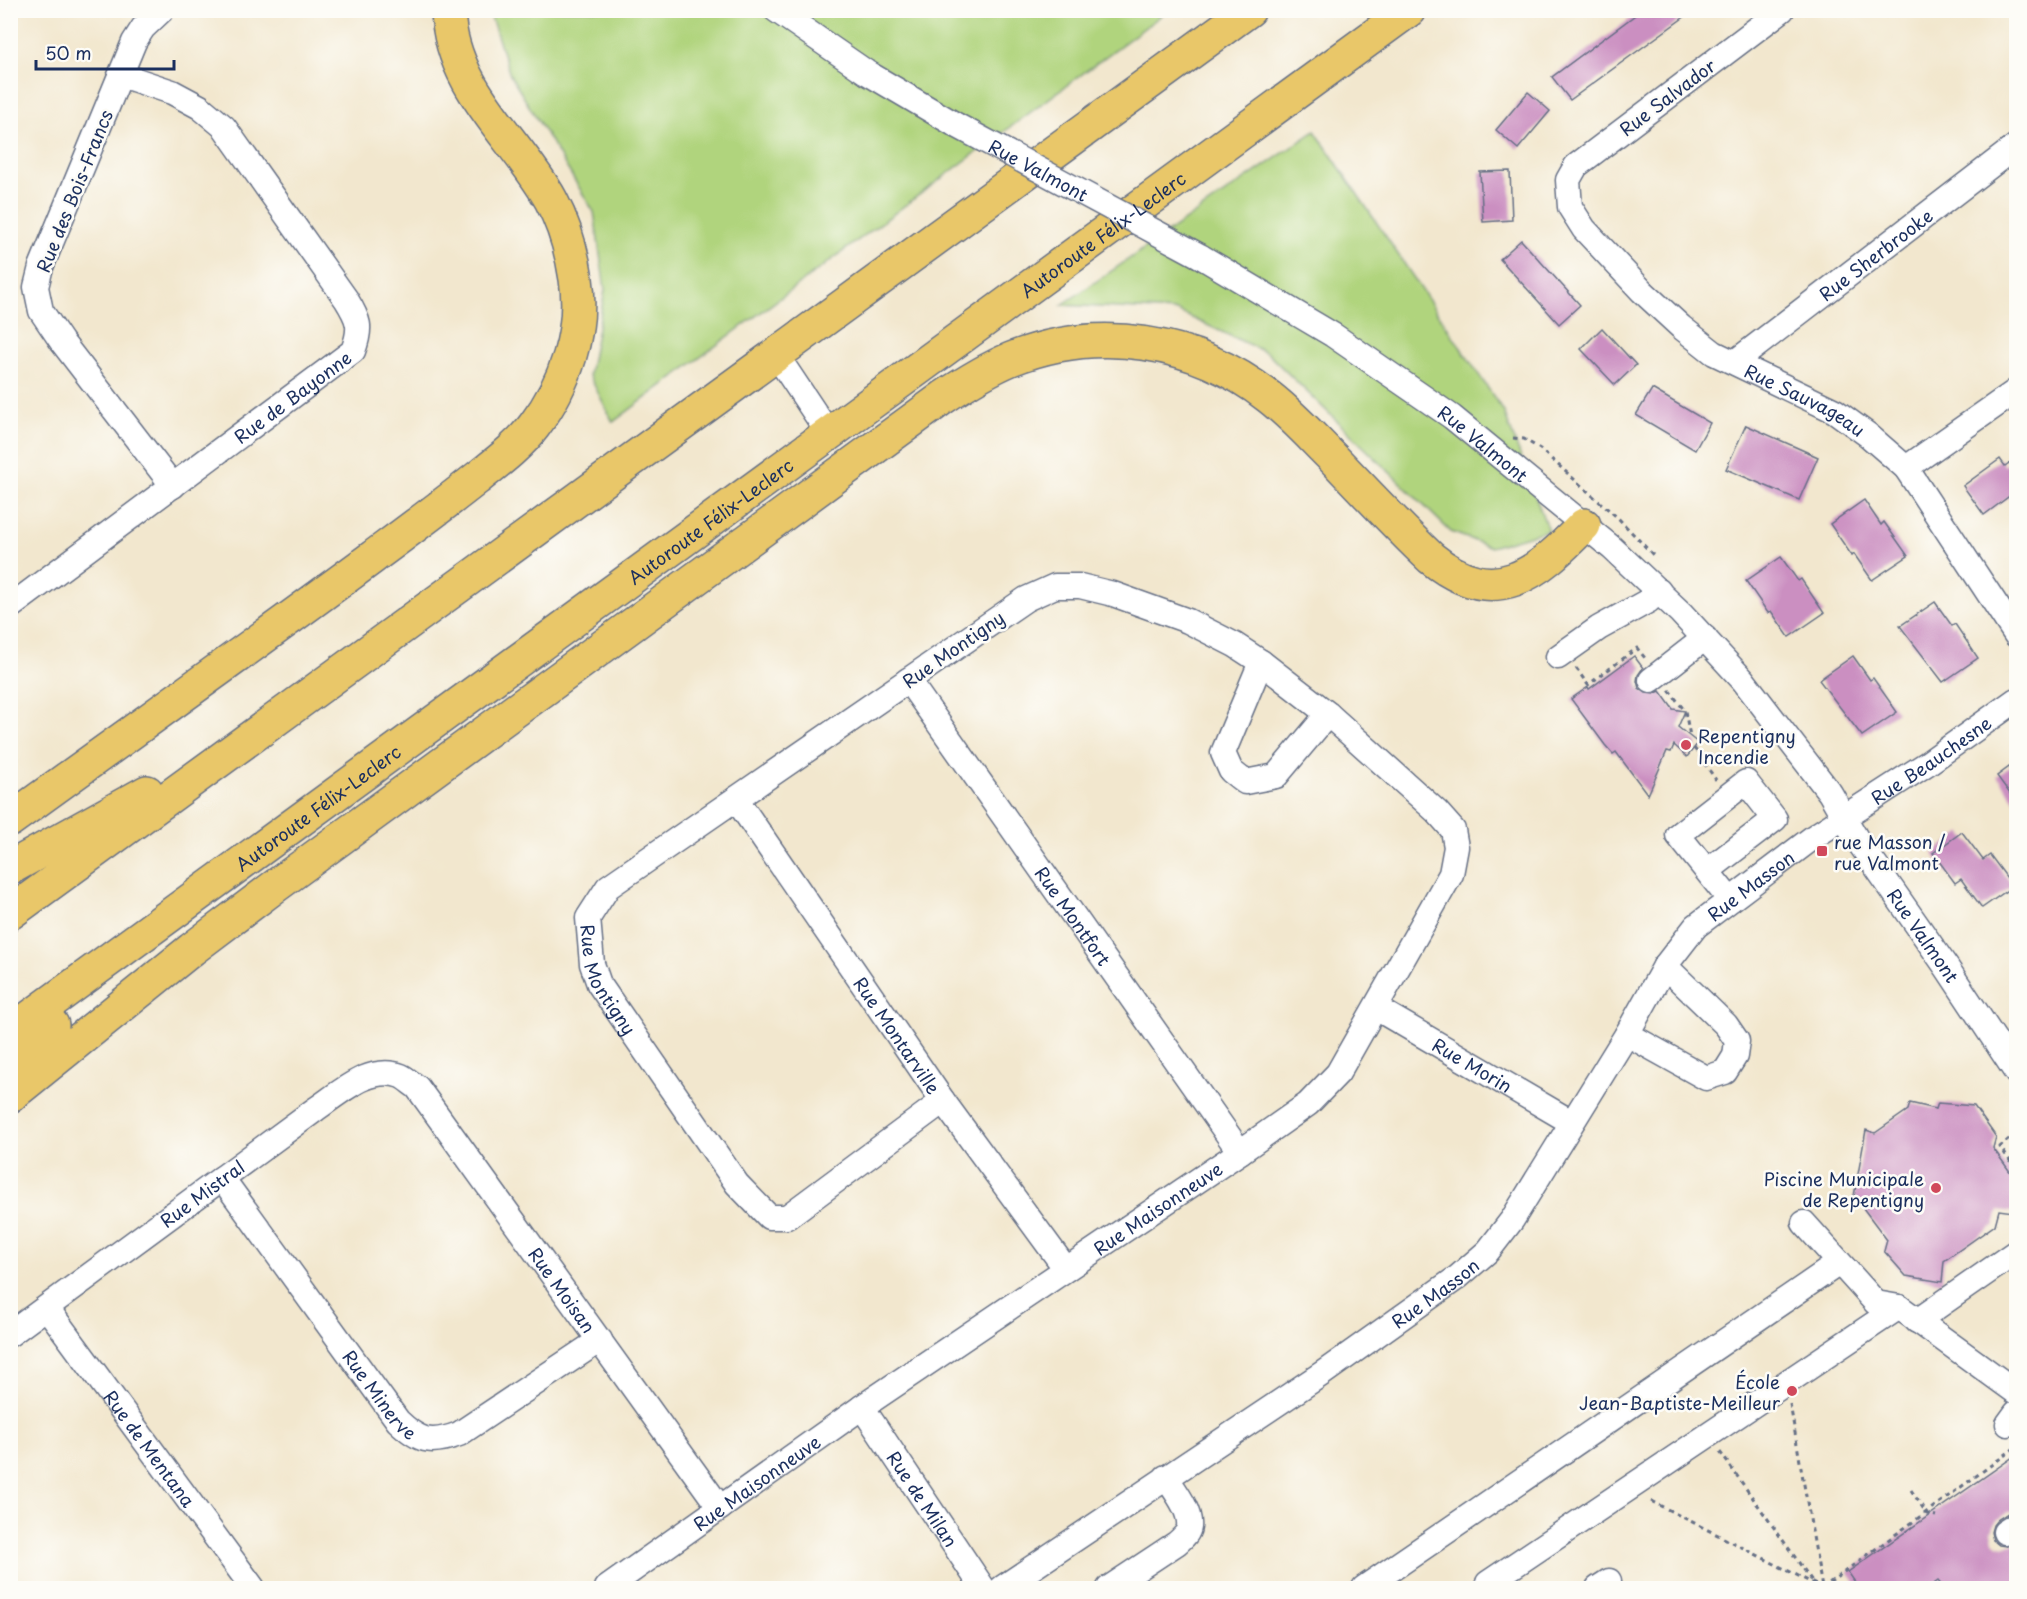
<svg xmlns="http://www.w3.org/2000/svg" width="2027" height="1599" font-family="'Playpen Sans',sans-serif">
  <rect width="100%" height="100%" fill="#fdfcf7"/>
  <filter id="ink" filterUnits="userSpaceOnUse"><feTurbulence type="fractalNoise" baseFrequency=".0167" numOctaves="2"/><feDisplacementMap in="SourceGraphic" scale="12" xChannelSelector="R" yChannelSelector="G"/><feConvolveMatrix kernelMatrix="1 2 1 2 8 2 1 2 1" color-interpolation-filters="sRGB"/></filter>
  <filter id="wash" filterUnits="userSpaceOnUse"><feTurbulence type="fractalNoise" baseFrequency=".008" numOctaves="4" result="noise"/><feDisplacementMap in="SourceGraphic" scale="24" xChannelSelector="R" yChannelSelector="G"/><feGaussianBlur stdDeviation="1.35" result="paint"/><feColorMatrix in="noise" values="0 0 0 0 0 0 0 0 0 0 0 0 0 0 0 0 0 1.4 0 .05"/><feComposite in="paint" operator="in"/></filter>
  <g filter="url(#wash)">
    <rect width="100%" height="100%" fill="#f2e7ce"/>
    <g fill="#b0d47d" stroke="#66826e" stroke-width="1.5">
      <path d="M 490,10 L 1167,11 L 613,422 L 589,375 L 605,290 L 594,212 L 510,75 L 490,14 Z"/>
      <path d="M 1315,131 L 1504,412 L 1548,530 L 1491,547 L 1451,532 L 1267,353 L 1177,311 L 1062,305 Z"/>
    </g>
    <g id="blocks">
      <g fill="#cb8fc1">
        <path d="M 1642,10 L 1694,10 L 1570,100 L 1552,77 Z"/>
        <path d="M 1528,92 L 1550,111 L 1518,149 L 1496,130 Z"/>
        <path d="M 1510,171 L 1512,220 L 1483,222 L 1480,172 Z"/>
        <path d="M 1521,240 L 1580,305 L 1559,324 L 1500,259 Z"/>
        <path d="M 1602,328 L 1636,365 L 1615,385 L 1581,349 Z"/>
        <path d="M 1652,389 L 1710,423 L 1695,450 L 1636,415 Z"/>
        <path d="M 1746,425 L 1818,457 L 1799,500 L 1726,469 Z"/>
        <path d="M 2016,458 L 2016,491 L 1984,515 L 1963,486 L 2000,459 L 2005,466 Z"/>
        <path d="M 1864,500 L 1881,525 L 1884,522 L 1908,556 L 1872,580 L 1854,554 L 1852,556 L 1830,524 Z"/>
        <path d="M 1781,557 L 1798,581 L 1801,579 L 1824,613 L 1789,637 L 1771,611 L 1768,613 L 1746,581 Z"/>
        <path d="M 1935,602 L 1952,626 L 1955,624 L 1978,658 L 1943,682 L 1900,626 Z"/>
        <path d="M 1634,656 L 1643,668 L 1638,675 L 1637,681 L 1639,688 L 1646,693 L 1654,694 L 1660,691 L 1673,709 L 1685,711 L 1678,727 L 1698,743 L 1687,757 L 1674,745 L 1671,752 L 1667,751 L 1648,795 L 1616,752 L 1613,754 L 1605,745 L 1571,699 L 1588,687 L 1589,689 Z"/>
        <path d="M 1853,656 L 1870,680 L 1873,678 L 1897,712 L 1862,736 L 1819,680 Z"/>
        <path d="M 2016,762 L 2016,802 L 1997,776 Z"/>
        <path d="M 1962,832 L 1983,860 L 1990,855 L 2013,886 L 1982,908 L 1961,879 L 1955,883 L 1933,853 Z"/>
        <path d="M 1910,1103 L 1936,1109 L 1938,1103 L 1974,1106 L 1996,1137 L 1993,1148 L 2016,1180 L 2016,1203 L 2013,1212 L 1999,1210 L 1995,1225 L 1944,1261 L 1942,1282 L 1906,1276 L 1884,1251 L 1887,1240 L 1854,1196 L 1866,1130 L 1875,1133 L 1908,1110 Z"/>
        <path d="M 2016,1455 L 2016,1511 L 2008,1513 L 1997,1520 L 1993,1525 L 1991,1532 L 1993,1540 L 1999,1545 L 2006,1546 L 2016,1542 L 2016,1588 L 1944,1588 L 1938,1581 L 1928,1588 L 1859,1588 L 1848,1572 Z"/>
      </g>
    </g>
  </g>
  <g filter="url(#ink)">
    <use href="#blocks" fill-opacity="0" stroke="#666f85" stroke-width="1.5"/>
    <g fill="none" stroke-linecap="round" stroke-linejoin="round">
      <defs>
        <g id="minor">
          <path d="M 162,10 L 143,28 L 134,42 L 41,267 L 36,287 L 41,311 L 62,342 L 173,486"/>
          <path d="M 776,10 L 866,72 L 956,125"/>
          <path id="s1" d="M 1782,10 L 1576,166 L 1568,180 L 1570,207 L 1584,229 L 1642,291 L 1681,327 L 1714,353 L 1835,411 L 1868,435 L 1906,468 L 2016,635"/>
          <path id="s2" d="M 1200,256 L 1333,335 L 1452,417 L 1612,548 L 1681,613 L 1743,680 L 1830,793 L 1856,838 L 1947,968 L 2016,1072"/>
          <path d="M 777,356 L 829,434"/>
          <path id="s3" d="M 1735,362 L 2016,146"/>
          <path d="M 1906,468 L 2016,391"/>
          <path id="s4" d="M 10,607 L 353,351 C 362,327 359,320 346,299 L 224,127 L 200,107 L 172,92 L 121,75"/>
          <path d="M 1558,657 L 1599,628 L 1648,601 L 1659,591"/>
          <path d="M 1261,662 L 1223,753 L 1231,771 L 1245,782 L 1276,776 L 1328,714"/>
          <path id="s5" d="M 908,680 L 1240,1152"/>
          <path d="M 1651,680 L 1705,638"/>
          <path id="s6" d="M 736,799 L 943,1101 L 1066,1269"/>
          <path d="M 1707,871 L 1775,819 L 1746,782 L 1678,835 L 1730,900"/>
          <path id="s7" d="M 1376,1008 L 1571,1122"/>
          <path d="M 1627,1034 L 1706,1078 L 1725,1072 L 1735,1056 L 1737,1041 L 1726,1025 L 1665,966"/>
          <path id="s8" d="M 222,1178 L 398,1421 C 419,1441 430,1445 459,1434 L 600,1340"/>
          <path d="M 1804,1223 L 1876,1303 L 1899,1307 L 2016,1392"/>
          <path id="s9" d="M 47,1308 L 253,1588"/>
          <path d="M 1917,1321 L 2016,1252"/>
          <path id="s10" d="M 10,1334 L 316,1109 C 340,1093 370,1064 401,1076 C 407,1079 412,1084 417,1087 L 720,1508"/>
          <path id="s11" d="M 862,1407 L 983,1588"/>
          <path d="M 2008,1424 L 2016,1413"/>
          <path d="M 2005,1532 L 2016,1525"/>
          <path d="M 1488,1583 L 1899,1307"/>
          <path id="s12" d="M 607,1588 L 862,1407 L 1240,1152 L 1308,1104 L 1338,1073 L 1451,874 L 1456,847 L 1453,830 L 1437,812 L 1328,714 L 1261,662 L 1235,645 L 1188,621 L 1113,594 L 1080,586 L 1055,586 L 1026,599 L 608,887 L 588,918 L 592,964 L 599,984 L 737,1184 L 769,1217 L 787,1217 L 943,1101"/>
          <path id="s13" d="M 1002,1588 L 1323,1373 L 1458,1277 L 1488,1251 L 1512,1220 L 1627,1034 L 1665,966 L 1696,926 L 1815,836 L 1928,763 L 2016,700"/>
          <path d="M 1109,1588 L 1177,1543 C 1182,1538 1188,1534 1189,1527 C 1191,1510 1174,1490 1166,1477"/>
          <path d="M 1364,1588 L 1839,1263"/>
          <path d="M 1598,1588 L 1609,1581"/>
        </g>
        <g id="highway">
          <path d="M 10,820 C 131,732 253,646 373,557 C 408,531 442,506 476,479 C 496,463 518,447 534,426 C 565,385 584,331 576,279 C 572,252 564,224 551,200 C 516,137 450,88 448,10"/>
          <path d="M 10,868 L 147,792"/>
          <path d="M 10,913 L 1249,10"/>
          <path id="s14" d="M 10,1032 L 1409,10"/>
          <path d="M 10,1061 L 52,1025"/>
          <path d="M 10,1096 L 192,949 L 274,887 L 944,397 C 965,383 987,369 1011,359 C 1098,324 1196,340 1269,397 C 1291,414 1309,434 1329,454 C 1363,489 1396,525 1431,558 C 1495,610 1537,574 1584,525"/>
        </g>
      </defs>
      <use href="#minor" stroke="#666f85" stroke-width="27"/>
      <use href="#highway" stroke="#666f85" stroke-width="36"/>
      <g stroke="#666f85" stroke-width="3" stroke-dasharray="4.5 4.5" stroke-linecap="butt">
        <path d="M 1513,438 L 1524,439 L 1540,449 L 1619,519 L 1655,557"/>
        <path d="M 1576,668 L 1588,685 L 1637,648 L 1645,658"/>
        <path d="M 1669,690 L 1685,711 L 1690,736"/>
        <path d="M 1694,748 L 1716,780"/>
        <path d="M 2016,1133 L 2000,1147 L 2016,1169"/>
        <path d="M 1790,1404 L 1822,1588"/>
        <path d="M 1720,1452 L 1817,1588"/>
        <path d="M 1911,1490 L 1927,1514 L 1936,1516"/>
        <path d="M 1651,1501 L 1822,1588"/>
        <path d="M 1822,1588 L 2016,1447"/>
      </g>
      <use href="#minor" stroke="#fff" stroke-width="24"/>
      <use href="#highway" stroke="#e9c769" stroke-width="33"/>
      <defs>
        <g id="minor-bridge">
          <path id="s15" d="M 956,125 L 1200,256"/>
        </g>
      </defs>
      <use href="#minor-bridge" stroke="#666f85" stroke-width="27" stroke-linecap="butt"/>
      <use href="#minor-bridge" stroke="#fff" stroke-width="24"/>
    </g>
  </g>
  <g fill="#d1495b" stroke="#fdfcf7" stroke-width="2">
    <circle cx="1686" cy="745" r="6"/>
    <rect x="1816" y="845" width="12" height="12" rx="3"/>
    <circle cx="1936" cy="1188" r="6"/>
    <circle cx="1792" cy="1391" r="6"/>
  </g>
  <g text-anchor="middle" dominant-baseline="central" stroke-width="5" stroke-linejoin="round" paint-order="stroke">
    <g font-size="18" fill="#1b2f5e" stroke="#fdfcf7">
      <text transform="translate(1667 97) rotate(-37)">Rue Salvador</text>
      <text stroke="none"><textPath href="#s15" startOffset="94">Rue Valmont</textPath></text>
      <text transform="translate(74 191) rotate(-68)">Rue des Bois-Francs</text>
      <text stroke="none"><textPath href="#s14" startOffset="1353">Autoroute Félix-Leclerc</textPath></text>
      <text stroke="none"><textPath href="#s3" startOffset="177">Rue Sherbrooke</textPath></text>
      <text stroke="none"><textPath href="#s4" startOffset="352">Rue de Bayonne</textPath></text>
      <text stroke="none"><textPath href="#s1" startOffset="610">Rue Sauvageau</textPath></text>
      <text stroke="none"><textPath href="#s2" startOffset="340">Rue Valmont</textPath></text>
      <text stroke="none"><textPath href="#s14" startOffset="867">Autoroute Félix-Leclerc</textPath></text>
      <text transform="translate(953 649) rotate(-35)">Rue Montigny</text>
      <text stroke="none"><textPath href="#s13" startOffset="1266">Rue Beauchesne</textPath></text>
      <text stroke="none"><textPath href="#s14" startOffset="381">Autoroute Félix-Leclerc</textPath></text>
      <text stroke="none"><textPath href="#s13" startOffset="1046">Rue Masson</textPath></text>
      <text stroke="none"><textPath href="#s5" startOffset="288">Rue Montfort</textPath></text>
      <text stroke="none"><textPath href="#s2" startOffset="1005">Rue Valmont</textPath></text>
      <text stroke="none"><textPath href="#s12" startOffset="2289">Rue Montigny</textPath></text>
      <text stroke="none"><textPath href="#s6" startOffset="286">Rue Montarville</textPath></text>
      <text stroke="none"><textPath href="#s7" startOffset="112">Rue Morin</textPath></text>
      <text stroke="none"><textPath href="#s10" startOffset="238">Rue Mistral</textPath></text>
      <text stroke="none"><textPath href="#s12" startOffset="669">Rue Maisonneuve</textPath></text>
      <text stroke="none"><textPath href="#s10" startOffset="744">Rue Moisan</textPath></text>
      <text stroke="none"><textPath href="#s13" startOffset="524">Rue Masson</textPath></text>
      <text stroke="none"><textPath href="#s8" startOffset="268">Rue Minerve</textPath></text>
      <text stroke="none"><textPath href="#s9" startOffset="174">Rue de Mentana</textPath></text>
      <text stroke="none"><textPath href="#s12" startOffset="183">Rue Maisonneuve</textPath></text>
      <text stroke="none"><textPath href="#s11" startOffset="110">Rue de Milan</textPath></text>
    </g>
    <g font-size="18" fill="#1b2f5e" stroke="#fdfcf7" text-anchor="start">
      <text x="1698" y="735">Repentigny<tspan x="1698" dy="21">Incendie</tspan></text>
      <text x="1834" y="841">rue Masson /<tspan x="1834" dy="21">rue Valmont</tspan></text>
      <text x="1924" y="1178" text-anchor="end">Piscine Municipale<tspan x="1924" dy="21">de Repentigny</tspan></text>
      <text x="1780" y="1381" text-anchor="end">École<tspan x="1780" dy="21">Jean-Baptiste-Meilleur</tspan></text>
    </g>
  </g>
  <rect width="2027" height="1599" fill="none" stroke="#fdfcf7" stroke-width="36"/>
  <path d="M36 60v9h138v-9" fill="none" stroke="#1b2f5e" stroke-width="3"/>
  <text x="45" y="60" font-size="18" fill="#1b2f5e" stroke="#fdfcf7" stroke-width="4.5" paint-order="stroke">50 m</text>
</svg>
